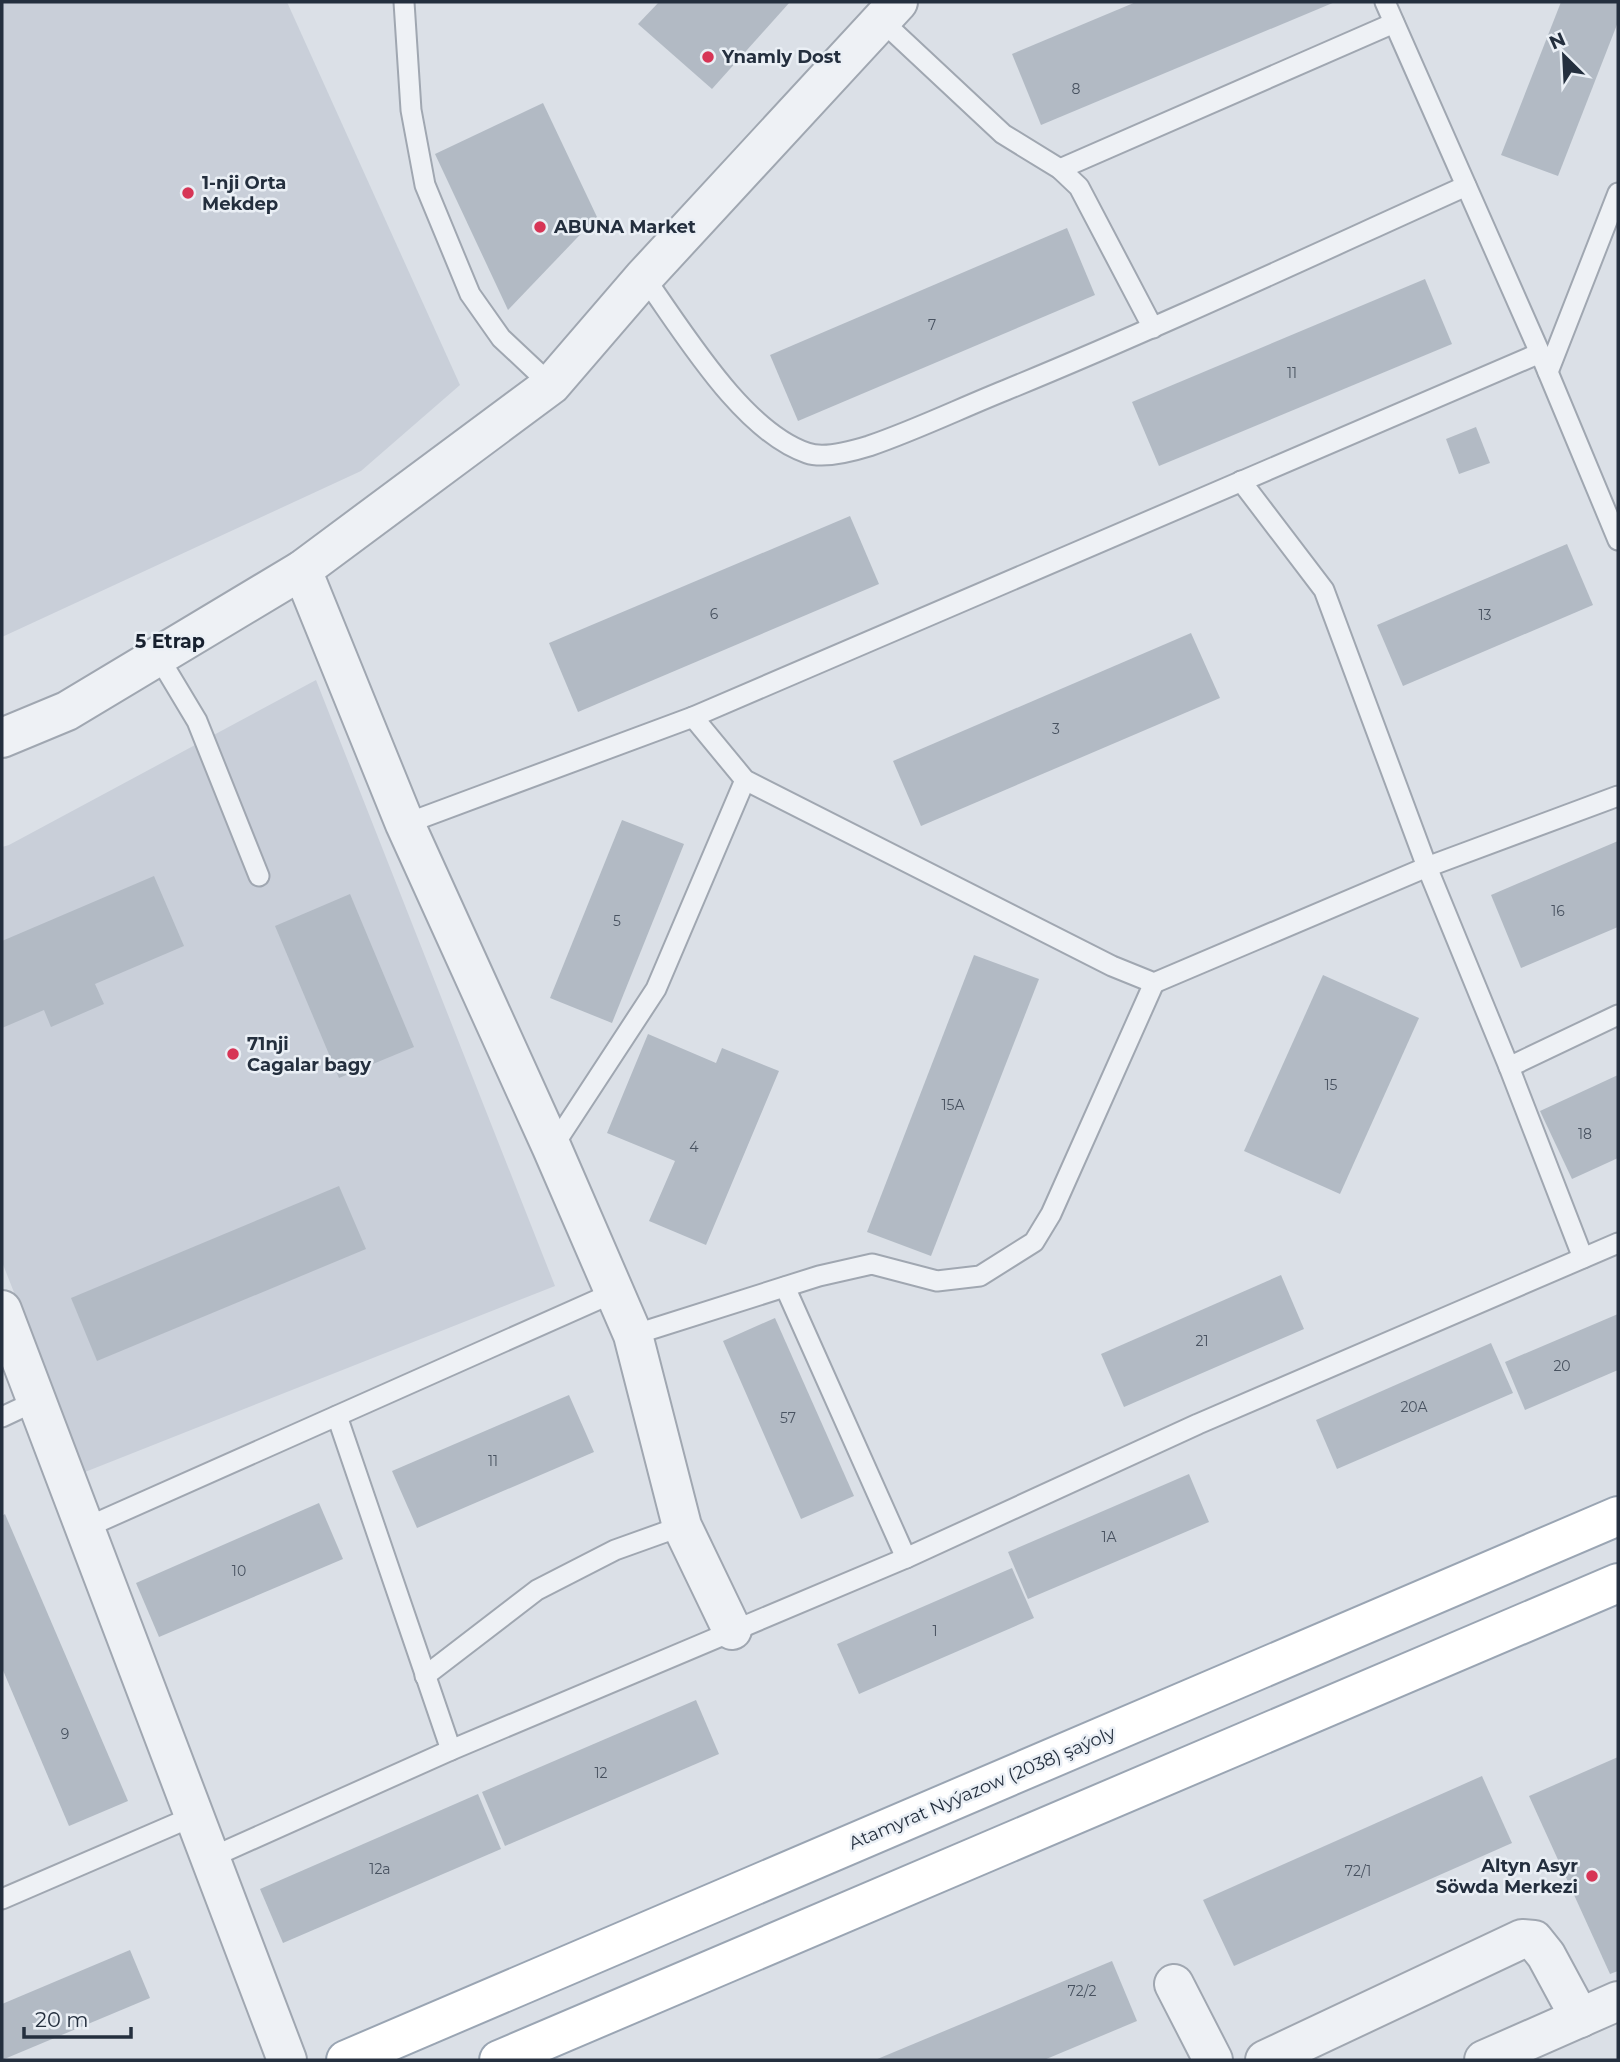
<svg xmlns="http://www.w3.org/2000/svg" width="1620" height="2062" font-family="Montserrat,sans-serif">
  <rect width="100%" height="100%" fill="#dbe0e7"/>
  <g fill="#c9cfd9">
    <path d="M 2,2 L 287,2 L 460,385 L 361,471 L 2,637 Z"/>
    <path d="M 316,680 L 555,1286 L 85,1472 L 2,1262 L 2,847 L 9,845 Z"/>
  </g>
  <g fill="#b2bac4">
    <path d="M 659,2 L 790,2 L 712,89 L 638,24 Z"/>
    <path d="M 1136,2 L 1335,2 L 1041,125 L 1012,54 Z"/>
    <path d="M 1561,2 L 1618,2 L 1618,22 L 1558,176 L 1501,155 Z"/>
    <path d="M 543,103 L 597,217 L 508,310 L 435,154 Z"/>
    <path d="M 1067,228 L 1095,295 L 798,421 L 770,355 Z"/>
    <path d="M 1425,279 L 1452,344 L 1159,466 L 1132,402 Z"/>
    <path d="M 1476,427 L 1490,463 L 1459,474 L 1446,439 Z"/>
    <path d="M 850,516 L 879,584 L 578,712 L 549,643 Z"/>
    <path d="M 1567,544 L 1593,605 L 1403,686 L 1377,625 Z"/>
    <path d="M 1191,633 L 1220,698 L 921,826 L 893,761 Z"/>
    <path d="M 622,820 L 684,844 L 612,1023 L 550,998 Z"/>
    <path d="M 1618,841 L 1618,927 L 1521,968 L 1491,895 Z"/>
    <path d="M 154,876 L 184,946 L 95,984 L 104,1004 L 51,1027 L 44,1010 L 2,1028 L 2,941 Z"/>
    <path d="M 350,894 L 414,1047 L 339,1078 L 275,926 Z"/>
    <path d="M 974,955 L 1039,979 L 931,1256 L 867,1232 Z"/>
    <path d="M 1323,975 L 1419,1018 L 1340,1194 L 1244,1151 Z"/>
    <path d="M 648,1034 L 716,1063 L 722,1048 L 779,1071 L 706,1245 L 649,1221 L 675,1161 L 607,1133 Z"/>
    <path d="M 1618,1075 L 1618,1158 L 1572,1179 L 1540,1111 Z"/>
    <path d="M 339,1186 L 366,1249 L 97,1361 L 71,1298 Z"/>
    <path d="M 1281,1275 L 1304,1329 L 1124,1407 L 1101,1354 Z"/>
    <path d="M 1618,1314 L 1618,1370 L 1525,1410 L 1505,1362 Z"/>
    <path d="M 775,1318 L 854,1496 L 801,1519 L 723,1341 Z"/>
    <path d="M 1491,1343 L 1513,1393 L 1337,1469 L 1316,1420 Z"/>
    <path d="M 569,1395 L 594,1452 L 417,1528 L 392,1471 Z"/>
    <path d="M 1189,1474 L 1209,1522 L 1028,1599 L 1008,1552 Z"/>
    <path d="M 319,1503 L 343,1559 L 159,1637 L 136,1583 Z"/>
    <path d="M 5,1514 L 128,1801 L 69,1826 L 2,1668 L 2,1516 Z"/>
    <path d="M 1012,1568 L 1034,1618 L 859,1694 L 837,1644 Z"/>
    <path d="M 696,1700 L 719,1754 L 505,1846 L 482,1792 Z"/>
    <path d="M 1618,1757 L 1618,1971 L 1610,1974 L 1529,1796 Z"/>
    <path d="M 1482,1776 L 1512,1843 L 1234,1966 L 1203,1900 Z"/>
    <path d="M 478,1794 L 501,1849 L 283,1943 L 260,1889 Z"/>
    <path d="M 130,1950 L 150,1998 L 2,2060 L 2,2004 Z"/>
    <path d="M 1112,1961 L 1137,2021 L 1044,2060 L 875,2060 Z"/>
  </g>
  <g fill="none" stroke-linecap="round" stroke-linejoin="round">
    <defs>
      <g id="lane">
        <path d="M 404,2 L 411,110 L 425,185 L 470,294 L 501,338 L 551,385"/>
        <path d="M 1385,2 L 1540,353 L 1618,540"/>
        <path d="M 881,20 L 1003,134 L 1060,169 L 1079,187 L 1153,328"/>
        <path d="M 1060,169 L 1394,23"/>
        <path d="M 644,277 C 683,331 742,431 807,453 C 824,459 853,451 869,446 C 916,430 961,408 1006,390 C 1162,326 1313,255 1466,186"/>
        <path d="M 1540,353 L 693,717 L 745,780 L 1112,966 L 1154,983 L 1427,867 L 1618,796"/>
        <path d="M 1548,372 L 1618,193"/>
        <path d="M 1241,481 L 1324,590 L 1427,867 L 1509,1067 L 1583,1258"/>
        <path d="M 158,656 L 197,721 L 259,876"/>
        <path d="M 405,824 L 693,717"/>
        <path d="M 1509,1067 L 1618,1015"/>
        <path d="M 552,1148 L 656,989 L 745,780"/>
        <path d="M 785,1287 L 906,1558"/>
        <path d="M 633,1335 L 819,1276 L 872,1264 L 937,1281 L 980,1276 L 1034,1242 L 1051,1214 L 1154,983"/>
        <path d="M 337,1416 L 451,1750"/>
        <path d="M 2,1417 L 36,1401"/>
        <path d="M 85,1528 L 615,1292"/>
        <path d="M 425,1676 L 537,1590 L 615,1550 L 682,1526"/>
        <path d="M 210,1858 L 451,1750 L 906,1558 L 1198,1424 L 1618,1243"/>
        <path d="M 2,1899 L 194,1816"/>
      </g>
      <g id="street">
        <path d="M 302,570 L 405,824 L 552,1148 L 633,1335 L 682,1526 L 732,1630"/>
        <path d="M 2,738 L 67,711 L 302,570 L 551,385 L 644,277 L 898,2"/>
        <path d="M 2,1310 L 287,2060"/>
        <path d="M 1174,1984 L 1213,2060"/>
        <path d="M 1265,2060 L 1522,1939 L 1534,1940 L 1546,1955 L 1580,2018"/>
        <path d="M 1484,2060 L 1618,2001"/>
      </g>
      <g id="primary">
        <path d="M 346,2060 L 1618,1516"/>
        <path d="M 499,2060 L 1618,1583"/>
      </g>
    </defs>
    <use href="#lane" stroke="#a0a7b1" stroke-width="23"/>
    <use href="#street" stroke="#a0a7b1" stroke-width="42"/>
    <use href="#primary" stroke="#9aa5b3" stroke-width="42"/>
    <use href="#lane" stroke="#eef1f5" stroke-width="19"/>
    <use href="#street" stroke="#eef1f5" stroke-width="38"/>
    <use href="#primary" stroke="#fff" stroke-width="38"/>
  </g>
  <g fill="#d73556" stroke="#eaeff5" stroke-width="2.5">
    <circle cx="708" cy="57" r="7"/>
    <circle cx="188" cy="193" r="7"/>
    <circle cx="540" cy="227" r="7"/>
    <circle cx="233" cy="1054" r="7"/>
    <circle cx="1592" cy="1876" r="7"/>
  </g>
  <g text-anchor="middle" dominant-baseline="central" stroke-width="5" stroke-linejoin="round" paint-order="stroke">
    <g font-size="14" fill="#485260">
      <text x="1076" y="89">8</text>
      <text x="932" y="325">7</text>
      <text x="1292" y="373">11</text>
      <text x="714" y="614">6</text>
      <text x="1485" y="615">13</text>
      <text x="1056" y="729">3</text>
      <text x="1558" y="911">16</text>
      <text x="617" y="921">5</text>
      <text x="1331" y="1085">15</text>
      <text x="953" y="1105">15A</text>
      <text x="1585" y="1134">18</text>
      <text x="694" y="1147">4</text>
      <text x="1202" y="1341">21</text>
      <text x="1562" y="1366">20</text>
      <text x="1414" y="1407">20A</text>
      <text x="788" y="1418">57</text>
      <text x="493" y="1461">11</text>
      <text x="1109" y="1537">1A</text>
      <text x="239" y="1571">10</text>
      <text x="935" y="1631">1</text>
      <text x="65" y="1734">9</text>
      <text x="601" y="1773">12</text>
      <text x="380" y="1869">12a</text>
      <text x="1358" y="1871">72/1</text>
      <text x="1082" y="1991">72/2</text>
    </g>
    <g font-size="18" font-weight="bold" fill="#242f3e" stroke="#eaeff5" text-anchor="start">
      <text x="722" y="57">Ynamly Dost</text>
      <text x="202" y="183">1-nji Orta<tspan x="202" dy="21">Mekdep</tspan></text>
      <text x="554" y="227">ABUNA Market</text>
      <text x="247" y="1044">71nji<tspan x="247" dy="21">Cagalar bagy</tspan></text>
      <text x="1578" y="1866" text-anchor="end">Altyn Asyr<tspan x="1578" dy="21">Söwda Merkezi</tspan></text>
    </g>
    <g font-size="18" fill="#242f3e" stroke="#eaeff5">
      <text transform="translate(982 1788) rotate(-23)">Atamyrat Nyýazow (2038) şaýoly</text>
    </g>
    <g font-size="19" font-weight="bold" fill="#17202e" stroke="#eaeff5">
      <text x="170" y="641">5 Etrap</text>
    </g>
  </g>
  <rect width="1620" height="2062" fill="none" stroke="#242f3e" stroke-width="7"/>
  <g transform="translate(1564 56) rotate(336)" stroke="#eaeff5" stroke-width="5" paint-order="stroke">
  <path d="M0-5L12 26L0 18L-12 26Z" fill="#242f3e"/>
  <text y="-10" font-size="19" font-weight="bold" text-anchor="middle" fill="#242f3e">N</text>
  </g>
  <path d="M24 2027v10h107v-10" fill="none" stroke="#242f3e" stroke-width="3.5"/>
  <text x="35" y="2027" font-size="21" fill="#242f3e" stroke="#eaeff5" stroke-width="5" paint-order="stroke">20 m</text>
</svg>
